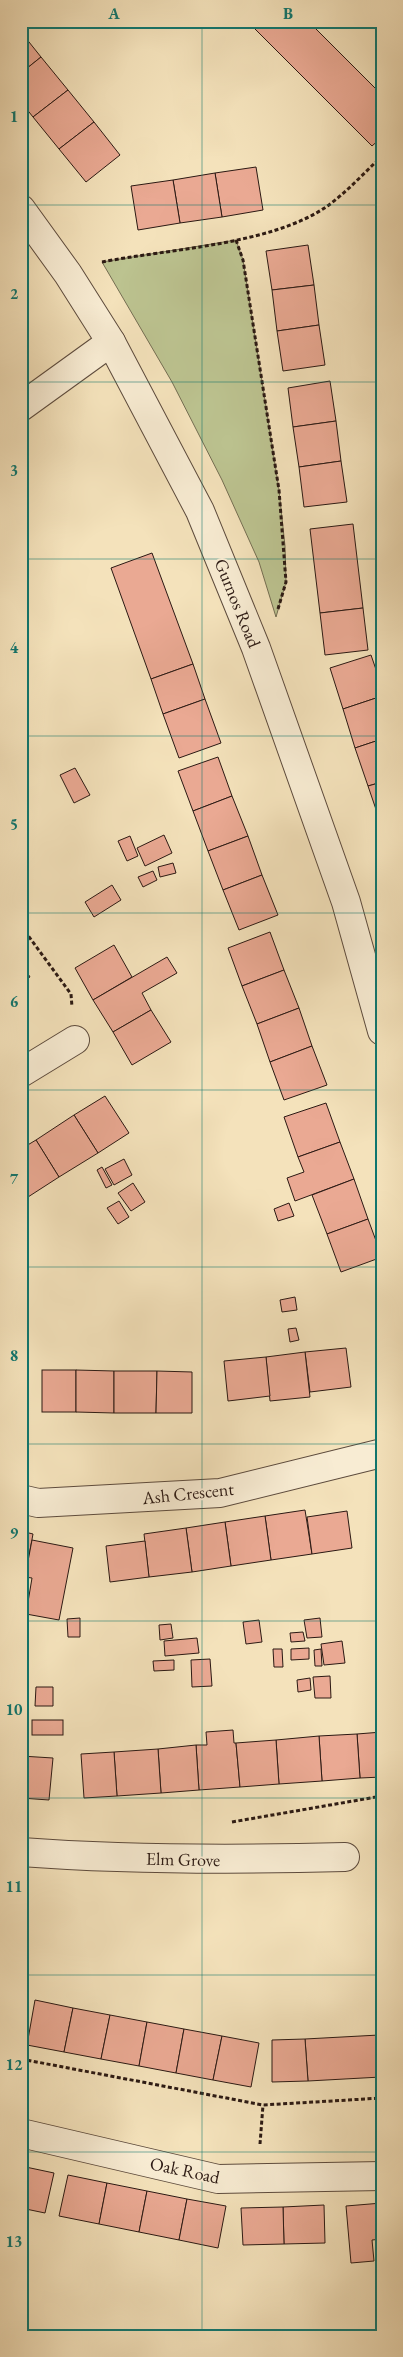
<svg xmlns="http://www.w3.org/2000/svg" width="403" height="2357" font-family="'EB Garamond',serif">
  <rect width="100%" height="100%" fill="#f4e2bb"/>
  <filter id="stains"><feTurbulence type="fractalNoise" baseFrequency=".004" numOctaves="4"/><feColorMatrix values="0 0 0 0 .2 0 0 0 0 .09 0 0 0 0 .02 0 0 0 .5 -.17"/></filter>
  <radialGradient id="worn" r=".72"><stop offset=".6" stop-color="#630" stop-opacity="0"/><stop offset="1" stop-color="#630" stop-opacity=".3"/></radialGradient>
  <path fill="#bcc390" stroke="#746e52" d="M 236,240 L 243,260 L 279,490 L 285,546 L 286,582 L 276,617 L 259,562 L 222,480 L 172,382 L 102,262 Z"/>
  <g fill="#eaa993" stroke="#2b1913">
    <path d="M 247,21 L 308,21 L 382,95 L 382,137 L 372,146 Z"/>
    <path d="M 21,32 L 41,57 L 21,73 Z"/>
    <path d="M 41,57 L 68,90 L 33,117 L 21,102 L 21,73 Z"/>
    <path d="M 68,90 L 94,122 L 59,149 L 33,117 Z"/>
    <path d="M 94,122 L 120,155 L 86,182 L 59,149 Z"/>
    <path d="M 256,167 L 263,210 L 222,217 L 215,173 Z"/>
    <path d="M 215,173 L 222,217 L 180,223 L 173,180 Z"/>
    <path d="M 173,180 L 180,223 L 138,230 L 131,186 Z"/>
    <path d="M 308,245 L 314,285 L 272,290 L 266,251 Z"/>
    <path d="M 314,285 L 319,325 L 277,331 L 272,290 Z"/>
    <path d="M 319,325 L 325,365 L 283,371 L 277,331 Z"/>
    <path d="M 330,381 L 336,421 L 293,427 L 288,388 Z"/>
    <path d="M 336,421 L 341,461 L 299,467 L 293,427 Z"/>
    <path d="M 341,461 L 347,502 L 304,507 L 299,467 Z"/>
    <path d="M 353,524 L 363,608 L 320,613 L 310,529 Z"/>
    <path d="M 152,553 L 193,664 L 151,679 L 111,568 Z"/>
    <path d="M 363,608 L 368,650 L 325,655 L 320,613 Z"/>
    <path d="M 371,655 L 382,687 L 382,696 L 343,709 L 330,668 Z"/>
    <path d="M 193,664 L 205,699 L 163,714 L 151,679 Z"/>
    <path d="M 382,696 L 382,739 L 355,748 L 343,709 Z"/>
    <path d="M 205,699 L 221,743 L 179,758 L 163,714 Z"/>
    <path d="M 382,739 L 382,782 L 368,786 L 355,748 Z"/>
    <path d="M 218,757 L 232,796 L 193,811 L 178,771 Z"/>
    <path d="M 75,768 L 90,795 L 74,803 L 60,775 Z"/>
    <path d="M 382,782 L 382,827 L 368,786 Z"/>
    <path d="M 232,796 L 248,836 L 208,851 L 193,811 Z"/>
    <path d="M 164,835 L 172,853 L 145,866 L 137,848 Z"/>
    <path d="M 130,836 L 138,856 L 127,861 L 118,841 Z"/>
    <path d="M 248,836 L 262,875 L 223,890 L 208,851 Z"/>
    <path d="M 173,863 L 176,873 L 160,877 L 158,867 Z"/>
    <path d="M 153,871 L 157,880 L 143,887 L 138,877 Z"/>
    <path d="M 262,875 L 278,915 L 239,930 L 223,890 Z"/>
    <path d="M 112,885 L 121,900 L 94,917 L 85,902 Z"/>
    <path d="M 270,932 L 284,970 L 242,986 L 228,948 Z"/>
    <path d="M 114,945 L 132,977 L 93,1000 L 75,968 Z"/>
    <path d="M 167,957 L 177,973 L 142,993 L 151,1010 L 113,1032 L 93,1000 Z"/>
    <path d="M 21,962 L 30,977 L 21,982 Z"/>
    <path d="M 284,970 L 299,1008 L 257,1024 L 242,986 Z"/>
    <path d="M 299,1008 L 312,1046 L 270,1062 L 257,1024 Z"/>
    <path d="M 151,1010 L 171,1042 L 132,1065 L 113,1032 Z"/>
    <path d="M 312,1046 L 327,1085 L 284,1100 L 270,1062 Z"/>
    <path d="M 105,1096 L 129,1133 L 98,1153 L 74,1115 Z"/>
    <path d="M 326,1103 L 340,1142 L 298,1157 L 284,1117 Z"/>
    <path d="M 74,1115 L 98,1153 L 59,1177 L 36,1140 Z"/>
    <path d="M 36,1140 L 59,1177 L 28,1197 L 21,1186 L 21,1149 Z"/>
    <path d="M 340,1142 L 354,1179 L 295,1201 L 287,1178 L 304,1172 L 298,1157 Z"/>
    <path d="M 124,1159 L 132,1175 L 114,1185 L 105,1169 Z"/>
    <path d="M 102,1167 L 112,1185 L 106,1188 L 97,1170 Z"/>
    <path d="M 354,1179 L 368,1219 L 327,1234 L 312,1195 Z"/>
    <path d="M 133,1183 L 145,1202 L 131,1211 L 118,1193 Z"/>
    <path d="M 21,1186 L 28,1197 L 21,1201 Z"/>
    <path d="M 119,1201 L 129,1217 L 118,1224 L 107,1208 Z"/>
    <path d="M 289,1203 L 294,1216 L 278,1221 L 274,1209 Z"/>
    <path d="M 368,1219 L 382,1257 L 341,1272 L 327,1234 Z"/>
    <path d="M 295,1297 L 297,1310 L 282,1312 L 280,1300 Z"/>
    <path d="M 296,1328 L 299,1340 L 290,1342 L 288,1329 Z"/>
    <path d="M 346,1348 L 351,1387 L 310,1392 L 305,1352 Z"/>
    <path d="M 305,1352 L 310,1397 L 270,1401 L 266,1357 Z"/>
    <path d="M 266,1357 L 270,1396 L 228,1401 L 224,1361 Z"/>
    <rect x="42" y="1370" width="34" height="42"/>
    <path d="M 76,1370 L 114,1371 L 114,1413 L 76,1412 Z"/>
    <path d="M 114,1371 L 157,1371 L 156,1413 L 114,1413 Z"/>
    <path d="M 157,1371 L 192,1372 L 192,1413 L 156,1413 Z"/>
    <path d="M 305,1510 L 312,1554 L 271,1560 L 265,1516 Z"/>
    <path d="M 347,1511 L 352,1548 L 312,1554 L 307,1517 Z"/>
    <path d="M 265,1516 L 271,1560 L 231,1566 L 225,1522 Z"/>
    <path d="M 225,1522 L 231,1566 L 192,1572 L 186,1528 Z"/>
    <path d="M 186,1528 L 192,1572 L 149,1577 L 144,1534 Z"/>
    <path d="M 21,1531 L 33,1534 L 25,1577 L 21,1577 Z"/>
    <path d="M 32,1540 L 73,1548 L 59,1620 L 26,1614 L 32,1578 L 25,1577 Z"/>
    <path d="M 145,1541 L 149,1577 L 110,1582 L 106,1546 Z"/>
    <path d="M 382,1603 L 382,1623 L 377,1604 Z"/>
    <path d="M 80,1618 L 80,1637 L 68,1637 L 67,1619 Z"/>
    <path d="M 320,1618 L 322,1637 L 307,1638 L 304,1620 Z"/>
    <path d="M 259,1620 L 262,1642 L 246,1644 L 243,1622 Z"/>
    <path d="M 171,1624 L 173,1638 L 160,1640 L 159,1625 Z"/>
    <path d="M 303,1632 L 305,1641 L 291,1642 L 290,1633 Z"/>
    <path d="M 197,1638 L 199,1653 L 165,1656 L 164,1641 Z"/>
    <path d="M 342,1641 L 345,1663 L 324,1665 L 321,1644 Z"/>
    <path d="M 309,1648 L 309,1659 L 291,1660 L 291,1649 Z"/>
    <path d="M 273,1649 L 282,1649 L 283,1667 L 274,1667 Z"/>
    <path d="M 321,1649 L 322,1666 L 315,1666 L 314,1650 Z"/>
    <path d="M 210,1659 L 212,1686 L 192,1687 L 191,1660 Z"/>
    <path d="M 174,1660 L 174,1670 L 154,1671 L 153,1661 Z"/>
    <path d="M 330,1676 L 331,1698 L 315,1698 L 313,1677 Z"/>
    <path d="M 310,1678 L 311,1690 L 298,1692 L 297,1680 Z"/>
    <path d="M 36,1687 L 53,1687 L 53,1706 L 35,1706 Z"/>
    <rect x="32" y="1720" width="31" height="15"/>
    <path d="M 233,1730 L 234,1743 L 236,1743 L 240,1787 L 199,1790 L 196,1745 L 207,1745 L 206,1732 Z"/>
    <path d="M 382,1732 L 382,1777 L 360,1778 L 357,1734 Z"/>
    <path d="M 357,1734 L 360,1778 L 322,1781 L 319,1736 Z"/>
    <path d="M 319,1736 L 322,1781 L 279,1784 L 276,1740 Z"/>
    <path d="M 276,1740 L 279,1784 L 240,1787 L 236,1743 Z"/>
    <path d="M 196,1745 L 199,1790 L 161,1793 L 158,1749 Z"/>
    <path d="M 158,1749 L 161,1793 L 117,1796 L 114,1752 Z"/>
    <path d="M 114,1752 L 117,1796 L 84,1798 L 81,1754 Z"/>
    <path d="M 21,1756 L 53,1758 L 49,1800 L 21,1798 Z"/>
    <path d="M 35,2000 L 73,2008 L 64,2052 L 27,2045 Z"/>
    <path d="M 73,2008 L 110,2015 L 101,2059 L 64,2052 Z"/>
    <path d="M 110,2015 L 147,2022 L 139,2066 L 101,2059 Z"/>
    <path d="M 147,2022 L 184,2029 L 176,2073 L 139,2066 Z"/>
    <path d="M 184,2029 L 222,2036 L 213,2080 L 176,2073 Z"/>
    <path d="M 379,2035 L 381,2077 L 308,2081 L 305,2039 Z"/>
    <path d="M 222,2036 L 259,2043 L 251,2087 L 213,2080 Z"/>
    <path d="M 305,2039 L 308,2081 L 272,2082 L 272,2040 Z"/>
    <path d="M 21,2166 L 54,2173 L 45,2213 L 21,2208 Z"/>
    <path d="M 68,2175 L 107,2183 L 99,2224 L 59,2216 Z"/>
    <path d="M 107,2183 L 147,2191 L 139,2232 L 99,2224 Z"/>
    <path d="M 147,2191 L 187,2199 L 179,2240 L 139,2232 Z"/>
    <path d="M 187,2199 L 226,2206 L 218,2248 L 179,2240 Z"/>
    <path d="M 382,2203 L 382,2239 L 372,2240 L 374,2261 L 351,2263 L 346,2206 Z"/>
    <path d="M 324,2205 L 325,2243 L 284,2244 L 283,2207 Z"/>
    <path d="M 283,2207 L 284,2244 L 243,2245 L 241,2208 Z"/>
  </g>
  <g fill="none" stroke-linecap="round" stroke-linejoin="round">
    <defs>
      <g id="minor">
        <path d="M 21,407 L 111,342"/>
        <path d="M 21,1073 L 75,1040"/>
        <path d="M 21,1499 L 38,1503 L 220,1493 L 382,1453"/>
        <path d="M 21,1852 C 129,1860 236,1860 345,1857"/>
        <path d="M 21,2133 L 218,2179 L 382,2176"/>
      </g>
      <path id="tertiary" d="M 21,209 L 68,274 L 111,342 L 200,511 L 256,648 L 346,902 L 382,1031"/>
    </defs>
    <use href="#minor" stroke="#5d4b3d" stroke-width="30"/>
    <use href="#tertiary" stroke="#5d4b3d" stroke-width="30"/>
    <g stroke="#2b1913" stroke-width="3" stroke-dasharray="4 2.5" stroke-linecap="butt">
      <path d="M 236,240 L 243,260 L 279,490 L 286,582 L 278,609"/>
      <path d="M 102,262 C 168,249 270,245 326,207 C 346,193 364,173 382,156"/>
      <path d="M 21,926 L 71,994 L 72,1007"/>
      <path d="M 232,1822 L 382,1796"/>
      <path d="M 21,2059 L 263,2105 L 382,2098"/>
      <path d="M 260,2144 L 263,2105"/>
    </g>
    <use href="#minor" stroke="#f8ecd3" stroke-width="28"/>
    <use href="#tertiary" stroke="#f8ecd3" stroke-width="28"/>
  </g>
  <path fill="none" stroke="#0f766e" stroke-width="1" stroke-opacity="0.55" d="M 202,21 L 202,2336M 21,205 L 382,205M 21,382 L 382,382M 21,559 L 382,559M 21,736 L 382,736M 21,913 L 382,913M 21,1090 L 382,1090M 21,1267 L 382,1267M 21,1444 L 382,1444M 21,1621 L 382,1621M 21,1798 L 382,1798M 21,1975 L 382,1975M 21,2152 L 382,2152"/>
  <g text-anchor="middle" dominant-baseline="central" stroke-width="4" stroke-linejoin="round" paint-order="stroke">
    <g font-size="18" fill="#2b1913" stroke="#f8ecd3">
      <text transform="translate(238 603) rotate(68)">Gurnos Road</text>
      <text transform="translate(188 1493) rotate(-6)">Ash Crescent</text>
      <text transform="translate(183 1859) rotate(1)">Elm Grove</text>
      <text transform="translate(185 2170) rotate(12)">Oak Road</text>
    </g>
  </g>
  <rect width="403" height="2357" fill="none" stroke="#f4e2bb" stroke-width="55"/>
  <rect x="28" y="28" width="348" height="2302" fill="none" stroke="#0f766e" stroke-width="2"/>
  <g font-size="16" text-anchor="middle" font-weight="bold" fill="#0f766e">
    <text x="114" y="19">A</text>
    <text x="288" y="19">B</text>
    <text x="14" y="122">1</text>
    <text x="14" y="299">2</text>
    <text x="14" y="476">3</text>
    <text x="14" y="653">4</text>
    <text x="14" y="830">5</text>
    <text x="14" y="1007">6</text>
    <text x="14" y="1184">7</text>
    <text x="14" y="1361">8</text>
    <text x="14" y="1538">9</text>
    <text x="14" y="1715">10</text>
    <text x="14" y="1892">11</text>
    <text x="14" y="2070">12</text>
    <text x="14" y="2247">13</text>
  </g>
  <rect width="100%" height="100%" filter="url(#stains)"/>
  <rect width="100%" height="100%" fill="url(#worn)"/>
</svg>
